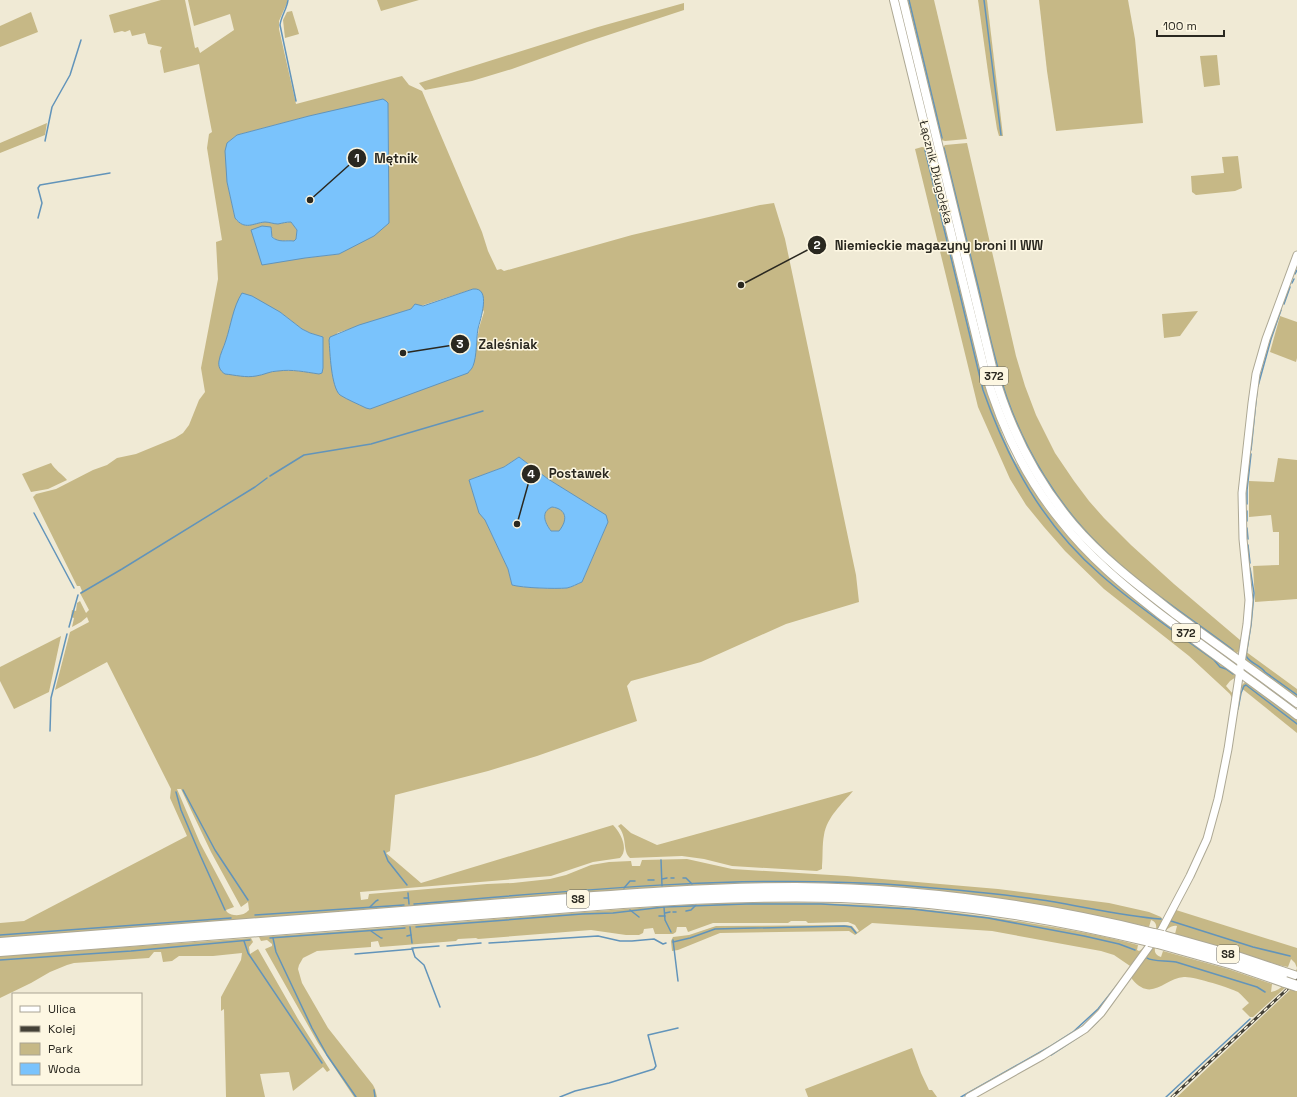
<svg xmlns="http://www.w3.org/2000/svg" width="1297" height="1097" font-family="'Space Grotesk',sans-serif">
  <rect width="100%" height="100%" fill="#f0ead5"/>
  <g fill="#c6b886" fill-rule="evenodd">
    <path d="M 161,0 L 185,0 L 195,48 L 198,47 L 200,53 L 234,30 L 230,14 L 194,26 L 188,0 L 287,0 L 287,3 L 279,21 L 279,29 L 296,104 L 402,76 L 409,85 L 422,91 L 482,232 L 488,251 L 497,270 L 501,269 L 504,271 L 632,235 L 760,205 L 774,203 L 785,239 L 856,575 L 859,602 L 786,624 L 701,662 L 631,681 L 627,686 L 637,721 L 537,756 L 488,771 L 395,795 L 390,851 L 386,853 L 421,883 L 613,825 C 621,833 629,849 620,858 L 593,862 L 551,876 L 360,892 L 361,900 L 368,899 L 369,894 L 487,884 L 513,883 L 550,879 L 566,875 L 591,865 L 609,862 L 631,861 L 632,866 L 640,866 L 642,860 L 687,859 L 732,869 L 847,876 L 998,889 L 1109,903 L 1149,912 L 1161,917 L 1164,922 L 1133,968 L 1114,955 L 1101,951 L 992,931 L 872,923 L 855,935 L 849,931 L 720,933 L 678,950 L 672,951 L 671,941 L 673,937 L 689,935 L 716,926 L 846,925 L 852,926 L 857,932 L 859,931 L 855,925 L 848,922 L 808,923 L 806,921 L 791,921 L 788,923 L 713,923 L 688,932 L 686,927 L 677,927 L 676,932 L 673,934 L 655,934 L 653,928 L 644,929 L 643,933 L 639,935 L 626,935 L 591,930 L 478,939 L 476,938 L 458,939 L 456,941 L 380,947 L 378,941 L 371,942 L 371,947 L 317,951 L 303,958 L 299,965 L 298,969 L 302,983 L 328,1028 L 373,1085 L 375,1089 L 377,1097 L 354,1097 L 318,1043 L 265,949 L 272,946 L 272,944 L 267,940 L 261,941 L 259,937 C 350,931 442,923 533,916 C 597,911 660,906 724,903 C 826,900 928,906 1029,923 C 1065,929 1102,935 1138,945 L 1137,950 L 1139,951 L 1144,948 L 1156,929 C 1157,925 1155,921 1151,920 L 1149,927 C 1062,908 975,892 887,887 C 789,881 692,886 594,892 L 0,938 L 0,923 L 24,921 L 187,836 L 170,798 L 171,789 L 107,662 L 55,690 L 70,632 L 89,622 L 87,617 L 81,622 L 72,627 L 74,618 L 71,617 L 72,610 L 76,611 L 77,603 L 80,601 L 86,613 L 89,610 L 80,593 L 82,591 L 80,586 L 77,586 L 33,497 L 36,494 L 56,489 L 93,470 L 107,465 L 117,458 L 136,454 L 175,438 L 183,433 L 189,425 L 199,400 L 205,392 L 201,368 L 218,279 L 216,242 L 222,240 L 207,148 L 209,134 L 212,132 L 199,64 L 164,73 L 160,51 L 162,47 L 148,44 L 145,33 L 132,36 L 130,30 L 125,32 L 122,31 L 114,33 L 109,15 ZM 386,101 L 388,104 L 389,223 L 339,254 L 305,258 L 251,230 L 272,230 L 271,234 C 276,244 285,240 294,241 L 296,239 L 297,230 L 291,222 C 287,222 284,223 279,223 C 274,224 269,221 263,222 C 252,224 244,230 235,218 L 227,182 L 227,143 L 237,135 L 309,116 ZM 473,289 L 484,312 L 479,328 L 473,367 L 370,409 L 340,395 L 332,374 L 337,333 ZM 237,304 L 280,312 L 302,329 L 310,333 L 323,337 L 323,368 L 322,373 L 319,374 C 297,370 278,368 257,376 L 219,361 L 226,341 ZM 519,457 L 548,479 L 606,516 L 608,522 L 582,582 C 577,584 572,587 567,588 C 555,589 523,588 512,585 L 508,569 L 485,520 L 479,512 L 469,480 L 504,467 ZM 177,789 L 181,789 L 211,852 L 241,907 L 248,902 L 249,910 C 244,916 233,917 227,912 L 226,910 L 234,907 L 200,843 Z"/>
    <path d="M 377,0 L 419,0 L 381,11 Z"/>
    <path d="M 907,0 L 934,0 L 967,139 L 945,141 L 941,140 Z"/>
    <path d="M 978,0 L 987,0 L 1003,136 L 999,136 L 997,129 L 989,79 Z"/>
    <path d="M 1039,0 L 1128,0 L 1135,39 L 1143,123 L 1056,131 L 1047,71 Z"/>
    <path d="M 684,3 L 684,10 L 587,42 L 512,69 L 472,81 L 425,90 L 419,83 L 598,27 Z"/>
    <path d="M 292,11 L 299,34 L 285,38 L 283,20 L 287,12 Z"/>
    <path d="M 31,12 L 38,32 L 0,47 L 0,26 Z"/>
    <path d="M 1217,55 L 1220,85 L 1204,87 L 1200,56 Z"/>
    <path d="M 47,123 L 45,135 L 0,153 L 0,143 Z"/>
    <path d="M 967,143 L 1016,356 L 1025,386 L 1036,415 L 1055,453 L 1074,481 L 1089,501 L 1104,518 L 1131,545 L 1174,584 L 1240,640 L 1240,650 L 1237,653 L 1232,652 C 1176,610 1113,569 1069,513 C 1040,477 1019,435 1003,391 L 942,148 L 945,145 Z"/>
    <path d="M 922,147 L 926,148 L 984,384 L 1003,436 L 1013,458 L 1044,507 L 1062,530 L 1085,555 L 1131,596 L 1235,674 L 1236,677 L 1230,681 L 1226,686 L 1233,694 L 1232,698 L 1230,694 L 1189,656 L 1104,589 L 1065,551 L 1044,527 L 1026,505 L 1010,479 L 978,407 L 915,149 Z"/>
    <path d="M 1238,156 L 1242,188 L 1235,191 L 1196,195 L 1192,192 L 1191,176 L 1224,173 L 1222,157 Z"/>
    <path d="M 1198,311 L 1180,336 L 1164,338 L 1162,314 Z"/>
    <path d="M 1280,316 L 1297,322 L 1297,358 L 1296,362 L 1270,352 Z"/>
    <path d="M 1278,458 L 1297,460 L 1297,599 L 1255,602 L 1253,566 L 1279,565 L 1279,532 L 1273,532 L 1271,515 L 1249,517 L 1249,481 L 1274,482 Z"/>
    <path d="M 51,463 C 55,470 62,474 67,480 L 48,489 L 31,492 L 22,474 Z"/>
    <path d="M 552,507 C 567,509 568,520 560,531 L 551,531 C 545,523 540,512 552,507 Z"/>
    <path d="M 61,636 L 49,692 L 14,709 L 0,681 L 0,667 Z"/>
    <path d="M 1245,651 L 1297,689 L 1297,700 L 1261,672 L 1259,669 L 1246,662 Z"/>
    <path d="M 1245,682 L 1297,720 L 1297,733 L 1240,687 Z"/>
    <path d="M 853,791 C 842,804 827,817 824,835 C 822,845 823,856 822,866 L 822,869 L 817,871 L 732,866 L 704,859 L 682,856 L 630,858 C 622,851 628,837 618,826 L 621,824 L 631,833 L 657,845 Z"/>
    <path d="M 1176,910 L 1297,948 L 1297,968 L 1295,963 L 1291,959 L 1288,967 L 1278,965 L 1175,934 L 1177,926 C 1166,924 1160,940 1155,948 C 1154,953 1157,956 1161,957 L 1163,951 L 1228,969 L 1272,984 L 1271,992 C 1282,991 1289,978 1296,971 L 1297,968 L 1297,977 L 1253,1017 L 1250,1017 L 1242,1009 L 1249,1003 C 1245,999 1242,995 1238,992 C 1230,988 1193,976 1184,977 C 1164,978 1152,1003 1132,979 L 1132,975 Z"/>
    <path d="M 251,938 L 253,942 L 249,947 L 250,954 L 258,949 L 298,1019 L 330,1070 L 327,1072 L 323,1067 L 293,1091 L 289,1072 L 260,1074 L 265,1097 L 226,1097 L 224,1009 L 221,1011 L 221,997 L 241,960 L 242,953 L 213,956 L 179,956 L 172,961 L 163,962 L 161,952 L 154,952 L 149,958 L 74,963 L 67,965 L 50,972 L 31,983 L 0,998 L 0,956 Z"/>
    <path d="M 1291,989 L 1297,991 L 1297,1097 L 1177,1097 Z"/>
    <path d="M 912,1048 L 921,1073 L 929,1090 L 932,1090 L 937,1097 L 808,1097 L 805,1089 Z"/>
  </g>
  <g fill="#7ac3fc" stroke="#6294ba" fill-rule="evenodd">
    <path d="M 383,99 L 386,101 L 388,103 L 389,223 L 374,236 L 339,254 L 305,258 L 262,265 L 251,230 L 262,226 L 271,227 L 272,237 C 279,243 286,240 294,241 L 296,239 L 297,230 L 291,222 C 286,222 283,223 278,224 C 274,224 269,222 265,222 C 253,223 245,231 235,218 L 227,182 L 225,151 L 227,143 L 237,135 L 309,116 Z"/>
    <path d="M 473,289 C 492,287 480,320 478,329 C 476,340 477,356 473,366 C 472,369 469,371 468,373 L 370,409 L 366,408 C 358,404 348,400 340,395 C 331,387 330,352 329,340 L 330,337 L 359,325 L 411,309 L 415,304 L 423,306 Z"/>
    <path d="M 242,293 L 252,296 L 280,312 L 302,329 L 310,333 L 323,337 L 323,368 L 322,373 L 319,374 C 305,372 292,369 278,371 C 270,371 264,375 256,376 C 246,378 235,375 225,374 C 220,371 218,366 219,361 C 220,354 224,347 226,340 C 231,325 233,307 242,293 Z"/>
    <path d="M 519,457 L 548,479 L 606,515 L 608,522 L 582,582 C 577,584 572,587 567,588 C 555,589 523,588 512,585 L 508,569 L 485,520 L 479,513 L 469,480 L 504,467 ZM 552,507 C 567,509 568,520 559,531 L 551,531 C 545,523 540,512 552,507 Z"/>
  </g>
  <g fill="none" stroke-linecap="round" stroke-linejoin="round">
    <g stroke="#6294ba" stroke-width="1.5">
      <path d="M 288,0 C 287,9 281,16 280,25 L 296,101"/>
      <path d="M 909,0 L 942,138"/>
      <path d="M 984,0 L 1001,135"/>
      <path d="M 45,141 L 52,107 L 70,75 L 81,40"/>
      <path d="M 944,148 C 956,196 967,243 979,290 C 987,326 995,363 1007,398 C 1026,452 1058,505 1099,545 C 1139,585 1188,616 1233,650"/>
      <path d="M 925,150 L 983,390 C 1008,461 1043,525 1101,575 C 1136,606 1176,632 1214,660 L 1220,667 L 1226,669 L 1233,674"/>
      <path d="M 38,218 L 42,203 L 38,188 L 40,185 L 110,173"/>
      <path d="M 1295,274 L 1297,270"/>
      <path d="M 1292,283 L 1294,279"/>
      <path d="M 1284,304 L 1290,287"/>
      <path d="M 1258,386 L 1271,339 L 1281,310"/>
      <path d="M 1251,450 L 1257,391"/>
      <path d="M 270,476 L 304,455 L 371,444 L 483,411"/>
      <path d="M 1247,504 L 1247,490 L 1251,454"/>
      <path d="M 1247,511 L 1247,521"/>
      <path d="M 34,513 L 74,588"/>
      <path d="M 1247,528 L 1248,539"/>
      <path d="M 1248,545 L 1250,563"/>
      <path d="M 1250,568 L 1254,593 L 1251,625 L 1246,656 C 1251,664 1260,665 1265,672 L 1297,695"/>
      <path d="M 81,593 L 122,569 L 255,487 L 267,478"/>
      <path d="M 69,627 L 78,595"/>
      <path d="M 1238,709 L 1241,693 L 1244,686 L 1246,685 L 1297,724"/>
      <path d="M 50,731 L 51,698 L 67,634"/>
      <path d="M 183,790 L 215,850 L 248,900"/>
      <path d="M 176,792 L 181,810 L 201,857 L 225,910"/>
      <path d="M 384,851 L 388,861 L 407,885"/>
      <path d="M 661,860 L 662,886"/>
      <path d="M 671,878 L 674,878"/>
      <path d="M 683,878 L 686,878 L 692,884"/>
      <path d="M 662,879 L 667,878"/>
      <path d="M 648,880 L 654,880"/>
      <path d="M 624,888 L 630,881 L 635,881"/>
      <path d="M 408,893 L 409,904"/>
      <path d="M 404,898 L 408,898"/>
      <path d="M 414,904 C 571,891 727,875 884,884 C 937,888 990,892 1042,900 C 1082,906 1121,916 1161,919"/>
      <path d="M 370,907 L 376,901 L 378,900"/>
      <path d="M 664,907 L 665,920 L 671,932"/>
      <path d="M 630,910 L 639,917"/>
      <path d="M 686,911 L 691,910 L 696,905"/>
      <path d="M 673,912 L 676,912"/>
      <path d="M 665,913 L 670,912"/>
      <path d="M 255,915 L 404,905"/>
      <path d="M 659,916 L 665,916"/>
      <path d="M 1171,921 L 1253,947 L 1290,956"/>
      <path d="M 410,927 L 412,943"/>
      <path d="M 416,927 L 582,914 L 613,913 L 664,907 L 746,904 L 821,904 L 912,909 L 988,918 L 1084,936 L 1119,944 L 1135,950"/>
      <path d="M 371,931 L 381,938 L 382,938"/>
      <path d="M 0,935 L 231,918"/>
      <path d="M 407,936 L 411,935"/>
      <path d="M 270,938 L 405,928"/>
      <path d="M 273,938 L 276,952 L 312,1028 L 327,1055 L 356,1097"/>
      <path d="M 673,940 L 678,981"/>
      <path d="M 244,941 L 248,953 L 322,1063"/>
      <path d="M 673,942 L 690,938 L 715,929 L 844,926 L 851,927 L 856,933"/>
      <path d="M 489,943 L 598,936 L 620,941 L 632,941 L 654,939 L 663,944 L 666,943"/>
      <path d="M 447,946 L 481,943"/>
      <path d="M 412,948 L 415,957 L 424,965 L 440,1007"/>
      <path d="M 413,948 L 439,946"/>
      <path d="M 355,954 L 413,949"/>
      <path d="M 1147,958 C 1153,962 1168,960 1176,962 L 1257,987 L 1265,992"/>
      <path d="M 0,960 L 131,951 L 250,940"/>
      <path d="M 1092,1027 L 1098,1021"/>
      <path d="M 1051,1055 L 1083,1034"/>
      <path d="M 374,1090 L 375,1097"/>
      <path d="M 560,1097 L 575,1091 L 609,1083 L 654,1069 L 656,1066 L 648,1035 L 678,1028"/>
      <path d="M 961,1097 L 1051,1046 L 1073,1032 L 1098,1009 L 1118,984"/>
      <path d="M 1166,1097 L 1250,1019"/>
    </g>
    <defs>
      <path id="tertiary" d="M 969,1097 L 1042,1056 L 1085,1029 L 1101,1013 L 1162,929 L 1190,876 L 1207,839 L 1218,799 L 1228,749 L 1247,624 L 1249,600 L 1243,539 L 1242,493 L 1252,403 L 1256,374 L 1266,339 L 1297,255"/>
      <g id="primary">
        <path d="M 894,0 L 984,368 C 1000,424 1024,476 1061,521 C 1089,557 1124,586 1160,614 C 1205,648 1252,681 1297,715"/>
        <path d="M 903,0 L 992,367 C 1008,425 1034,478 1073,524 C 1103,559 1139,586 1175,614 C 1216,644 1257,673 1297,703"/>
      </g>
      <g id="motorway">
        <path d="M 1163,936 L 1234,956 L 1297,977"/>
        <path d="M 0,943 C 155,932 310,919 465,907 C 575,899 686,888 796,888 C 917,889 1037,905 1154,934"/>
        <path d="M 1158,943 L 1233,964 L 1285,982"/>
        <path d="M 0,951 L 623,903 C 696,898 768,895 841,897 C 945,901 1048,916 1149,941"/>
      </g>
    </defs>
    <use href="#tertiary" stroke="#ada894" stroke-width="9"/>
    <use href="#primary" stroke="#ada894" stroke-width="10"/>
    <use href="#motorway" stroke="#ada894" stroke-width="12"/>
    <use href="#tertiary" stroke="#fff" stroke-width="7"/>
    <use href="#primary" stroke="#fff" stroke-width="8"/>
    <use href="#motorway" stroke="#fff" stroke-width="10"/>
    <defs>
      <path id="rail" d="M 1172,1097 L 1297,980"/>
    </defs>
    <use href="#rail" stroke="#444137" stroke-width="3"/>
    <use href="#rail" stroke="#fdf7e2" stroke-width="1.5" stroke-dasharray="4.5" stroke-linecap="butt"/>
    <defs>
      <g id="motorway-bridge">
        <path d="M 1154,934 L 1163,936"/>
        <path d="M 1149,941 L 1158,943"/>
        <path d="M 1285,982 L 1297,986"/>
      </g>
    </defs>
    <use href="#motorway-bridge" stroke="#ada894" stroke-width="12" stroke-linecap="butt"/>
    <use href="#motorway-bridge" stroke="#fff" stroke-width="10"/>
  </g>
  <g text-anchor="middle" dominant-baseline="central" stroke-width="3" stroke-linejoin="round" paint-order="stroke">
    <g fill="#fdf7e2" stroke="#69665a" stroke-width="1">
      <rect x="980" y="367" width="28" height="18" rx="3"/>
      <rect x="1172" y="624" width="28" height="18" rx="3"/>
      <rect x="567" y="890" width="22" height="18" rx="3"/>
      <rect x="1217" y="945" width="22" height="18" rx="3"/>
    </g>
    <g font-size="11" font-weight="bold" fill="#2a2820">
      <text x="994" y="376">372</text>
      <text x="1186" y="633">372</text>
      <text x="578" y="899">S8</text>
      <text x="1228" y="954">S8</text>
    </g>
    <g font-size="12" fill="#2a2820" stroke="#fdf7e2">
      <text transform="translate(936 172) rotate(76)">Łącznik Długołęka</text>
    </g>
  </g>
  <path fill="none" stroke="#2a2820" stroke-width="1.5" d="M310 200L357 158M741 285L817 245M403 353L460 344M517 524L531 474"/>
  <g fill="#2a2820" stroke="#fdf7e2" stroke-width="1.5">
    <circle cx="310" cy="200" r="4"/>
    <circle cx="741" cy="285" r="4"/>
    <circle cx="403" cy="353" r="4"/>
    <circle cx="517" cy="524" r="4"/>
    <circle cx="357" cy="158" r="10"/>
    <circle cx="817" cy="245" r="10"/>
    <circle cx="460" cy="344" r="10"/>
    <circle cx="531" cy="474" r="10"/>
  </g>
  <g font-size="12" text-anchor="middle" font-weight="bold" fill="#fff">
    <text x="357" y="162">1</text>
    <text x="817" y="249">2</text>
    <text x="460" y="348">3</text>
    <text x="531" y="478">4</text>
  </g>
  <g font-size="13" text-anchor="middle" font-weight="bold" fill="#2a2820" stroke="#fdf7e2" stroke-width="3" stroke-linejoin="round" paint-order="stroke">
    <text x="396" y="163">Mętnik</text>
    <text x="939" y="250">Niemieckie magazyny broni II WW</text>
    <text x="508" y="349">Zaleśniak</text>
    <text x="579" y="478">Postawek</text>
  </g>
  <rect x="12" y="993" width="130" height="92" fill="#fdf7e2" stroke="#a9a494"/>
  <rect x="20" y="1006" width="20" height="6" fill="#ffffff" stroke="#a9a494"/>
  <text x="48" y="1013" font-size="12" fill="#2a2820">Ulica</text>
  <rect x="20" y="1026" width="20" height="6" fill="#444137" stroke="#a9a494"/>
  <text x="48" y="1033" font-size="12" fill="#2a2820">Kolej</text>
  <rect x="20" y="1043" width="20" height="12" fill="#c6b886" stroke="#a9a494"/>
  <text x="48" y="1053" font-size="12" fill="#2a2820">Park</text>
  <rect x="20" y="1063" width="20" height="12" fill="#7ac3fc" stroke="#a9a494"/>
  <text x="48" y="1073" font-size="12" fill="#2a2820">Woda</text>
  <path d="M1157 30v6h67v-6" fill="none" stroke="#2a2820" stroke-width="2"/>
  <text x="1163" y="30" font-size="12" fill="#2a2820" stroke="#fdf7e2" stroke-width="3" paint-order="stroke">100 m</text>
</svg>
